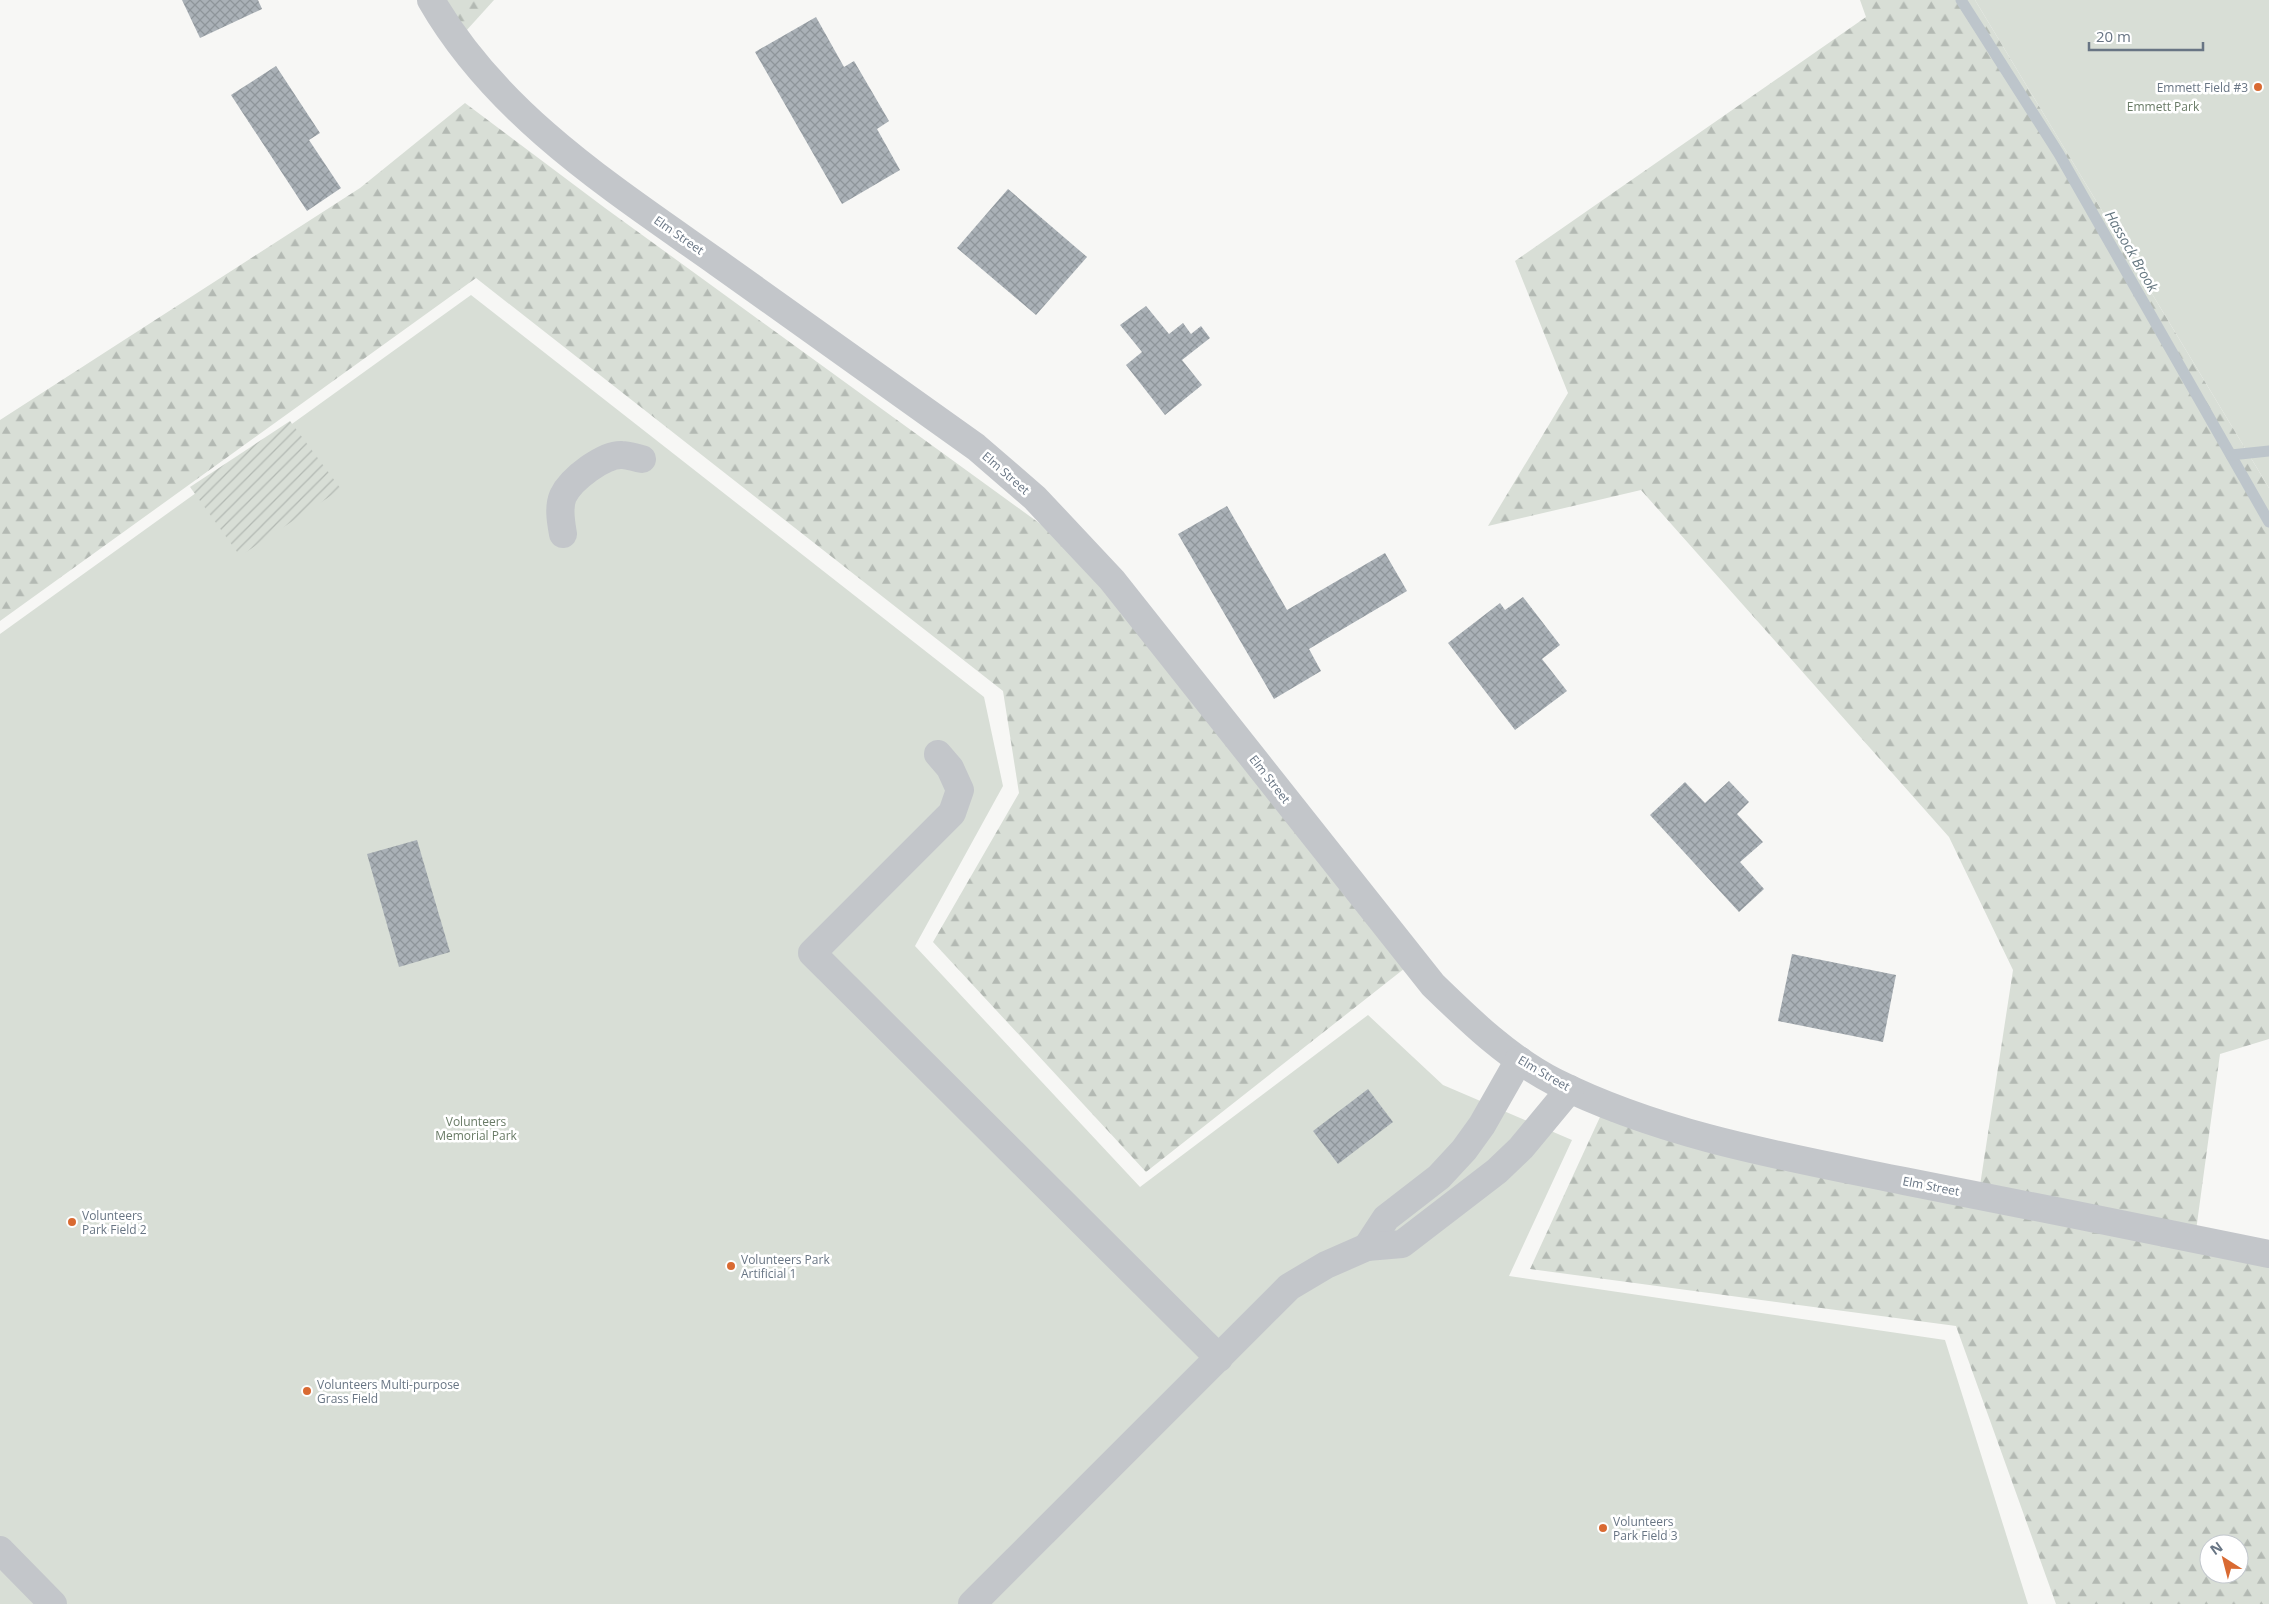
<svg xmlns="http://www.w3.org/2000/svg" width="2269" height="1604" font-family="'Open Sans',sans-serif">
  <defs>
    <pattern id="forest-firs" width="22" height="20" patternUnits="userSpaceOnUse" patternTransform="scale(1.25)"><rect width="22" height="20" fill="#d8ded6"/><path d="M5 1l3.5 6h-7zM16 11l3.5 6h-7z" fill="#b3b9b3"/></pattern>
    <pattern id="garden-furrows" width="10" height="10" patternUnits="userSpaceOnUse" patternTransform="scale(1.25)"><rect width="10" height="10" fill="#d8ded6"/><path d="M-1 1l2-2M0 10L10 0M9 11l2-2" fill="none" stroke="#b3b9b3"/></pattern>
    <pattern id="building-cross-hatch" width="8" height="8" patternUnits="userSpaceOnUse" patternTransform="scale(1.25)"><rect width="8" height="8" fill="#aab1b7"/><path d="M0 0l8 8M0 8l8-8" fill="none" stroke="#8e959a"/></pattern>
  </defs>
  <rect width="100%" height="100%" fill="#f7f7f5"/>
  <g fill="#d8ded6">
    <path d="M 1975,0 L 2269,0 L 2269,488 Z"/>
    <path d="M 471,295 L 984,697 L 1003,786 L 915,946 L 1140,1187 L 1368,1015 L 1443,1085 L 1572,1140 L 1509,1276 L 1945,1340 L 2028,1604 L 0,1604 L 0,634 Z"/>
  </g>
  <g fill="url(#forest-firs)" fill-rule="evenodd">
    <path d="M 445,0 L 494,0 L 465,32 Z"/>
    <path d="M 1860,0 L 1975,0 L 2269,488 L 2269,1039 L 2220,1054 L 2195,1238 L 2269,1250 L 2269,1604 L 2056,1604 L 1956,1326 L 1530,1269 L 1606,1104 L 1979,1192 L 2013,970 L 1949,837 L 1641,490 L 1488,526 L 1568,393 L 1515,261 L 1866,17 ZM 2209,1544 L 2239,1544 L 2239,1574 L 2209,1574 Z"/>
    <path d="M 465,103 L 605,208 L 1119,581 L 1414,961 L 1146,1172 L 933,942 L 1019,793 L 1003,691 L 476,278 L 0,621 L 0,420 L 360,188 Z"/>
  </g>
  <path fill="url(#garden-furrows)" d="M 290,421 L 341,489 L 240,556 L 190,487 Z"/>
  <g fill="none" stroke-linecap="round" stroke-linejoin="round">
    <g stroke="#bdc5cb" stroke-width="11">
      <path d="M 1961,0 L 2059,154 L 2269,522"/>
      <path d="M 2231,455 L 2269,451"/>
    </g>
  </g>
  <g fill="url(#building-cross-hatch)">
    <path d="M 182,0 L 258,0 L 262,9 L 200,38 Z"/>
    <path d="M 816,17 L 844,67 L 854,61 L 889,121 L 877,129 L 900,170 L 842,204 L 755,52 Z"/>
    <path d="M 276,66 L 320,133 L 309,140 L 341,188 L 307,211 L 231,95 Z"/>
    <path d="M 1008,189 L 1087,257 L 1036,315 L 957,248 Z"/>
    <path d="M 1146,306 L 1169,334 L 1183,323 L 1191,334 L 1201,326 L 1210,338 L 1182,360 L 1202,385 L 1165,415 L 1126,365 L 1142,352 L 1120,325 Z"/>
    <path d="M 1227,506 L 1287,610 L 1385,553 L 1407,591 L 1309,649 L 1321,671 L 1274,699 L 1178,534 Z"/>
    <path d="M 1523,597 L 1560,645 L 1542,659 L 1567,691 L 1515,730 L 1448,643 L 1500,603 L 1505,610 Z"/>
    <path d="M 1729,781 L 1749,802 L 1737,814 L 1763,842 L 1740,862 L 1764,889 L 1739,912 L 1650,815 L 1685,782 L 1705,803 Z"/>
    <path d="M 417,840 L 450,952 L 399,967 L 367,854 Z"/>
    <path d="M 1792,954 L 1896,975 L 1883,1042 L 1778,1021 Z"/>
    <path d="M 1368,1089 L 1393,1122 L 1338,1164 L 1313,1131 Z"/>
  </g>
  <g fill="none" stroke-linecap="round" stroke-linejoin="round">
    <g stroke="#c3c6ca" stroke-width="28">
      <path d="M 431,0 C 497,115 612,188 718,263 C 804,324 890,385 976,447 L 1035,498 L 1112,580 L 1433,985 C 1470,1021 1508,1058 1555,1082 C 1663,1136 1786,1157 1904,1181 C 2026,1205 2147,1229 2269,1254"/>
      <path d="M 563,534 C 561,522 558,508 563,496 C 571,479 604,454 622,455 C 629,455 635,458 642,459"/>
      <path d="M 938,754 L 950,768 L 960,790 L 952,813 L 812,953 L 1219,1358"/>
      <path d="M 1367,1247 L 1386,1218 L 1439,1177 L 1464,1150 L 1482,1125 L 1519,1060"/>
      <path d="M 0,1550 L 53,1604"/>
      <path d="M 972,1604 L 1289,1287 L 1326,1265 L 1367,1247 L 1402,1244 L 1497,1171 L 1521,1148 L 1570,1089"/>
    </g>
  </g>
  <g fill="#d96a32" stroke="#fff" stroke-width="2">
    <circle cx="2258" cy="87" r="5"/>
    <circle cx="72" cy="1222" r="5"/>
    <circle cx="731" cy="1266" r="5"/>
    <circle cx="307" cy="1391" r="5"/>
    <circle cx="1603" cy="1528" r="5"/>
  </g>
  <g text-anchor="middle" dominant-baseline="central" stroke-width="5" stroke-linejoin="round" paint-order="stroke">
    <g font-size="12" fill="#687584" stroke="#fff" text-anchor="start">
      <text x="2248" y="87" text-anchor="end">Emmett Field #3</text>
      <text x="82" y="1215">Volunteers<tspan x="82" dy="14">Park Field 2</tspan></text>
      <text x="741" y="1259">Volunteers Park<tspan x="741" dy="14">Artificial 1</tspan></text>
      <text x="317" y="1384">Volunteers Multi-purpose<tspan x="317" dy="14">Grass Field</tspan></text>
      <text x="1613" y="1521">Volunteers<tspan x="1613" dy="14">Park Field 3</tspan></text>
    </g>
    <g font-size="12" fill="#697b66" stroke="#fff">
      <text x="2163" y="106">Emmett Park</text>
      <text x="476" y="1121">Volunteers<tspan x="476" dy="14">Memorial Park</tspan></text>
    </g>
    <g font-size="12" fill="#687584" stroke="#fff">
      <text transform="translate(679 235) rotate(35)">Elm Street</text>
      <text transform="translate(1006 473) rotate(41)">Elm Street</text>
      <text transform="translate(1270 779) rotate(52)">Elm Street</text>
      <text transform="translate(1544 1073) rotate(30)">Elm Street</text>
      <text transform="translate(1931 1186) rotate(11)">Elm Street</text>
    </g>
    <g font-size="14" font-style="italic" fill="#63757f" stroke="#fff">
      <text transform="translate(2132 251) rotate(60)">Hassock Brook</text>
    </g>
  </g>
  <g transform="translate(2224 1559) rotate(324)"><circle r="24" fill="#ffffff" stroke="#c3c8ce"/>
  <path d="M0-4L9 19L0 12L-9 19Z" fill="#d96a32"/>
  <text y="-8" font-size="14" font-weight="bold" text-anchor="middle" fill="#687584">N</text>
  </g>
  <path d="M2089 42v8h114v-8" fill="none" stroke="#687584" stroke-width="2.5"/>
  <text x="2096" y="42" font-size="15" fill="#687584" stroke="#ffffff" stroke-width="4" paint-order="stroke">20 m</text>
</svg>
